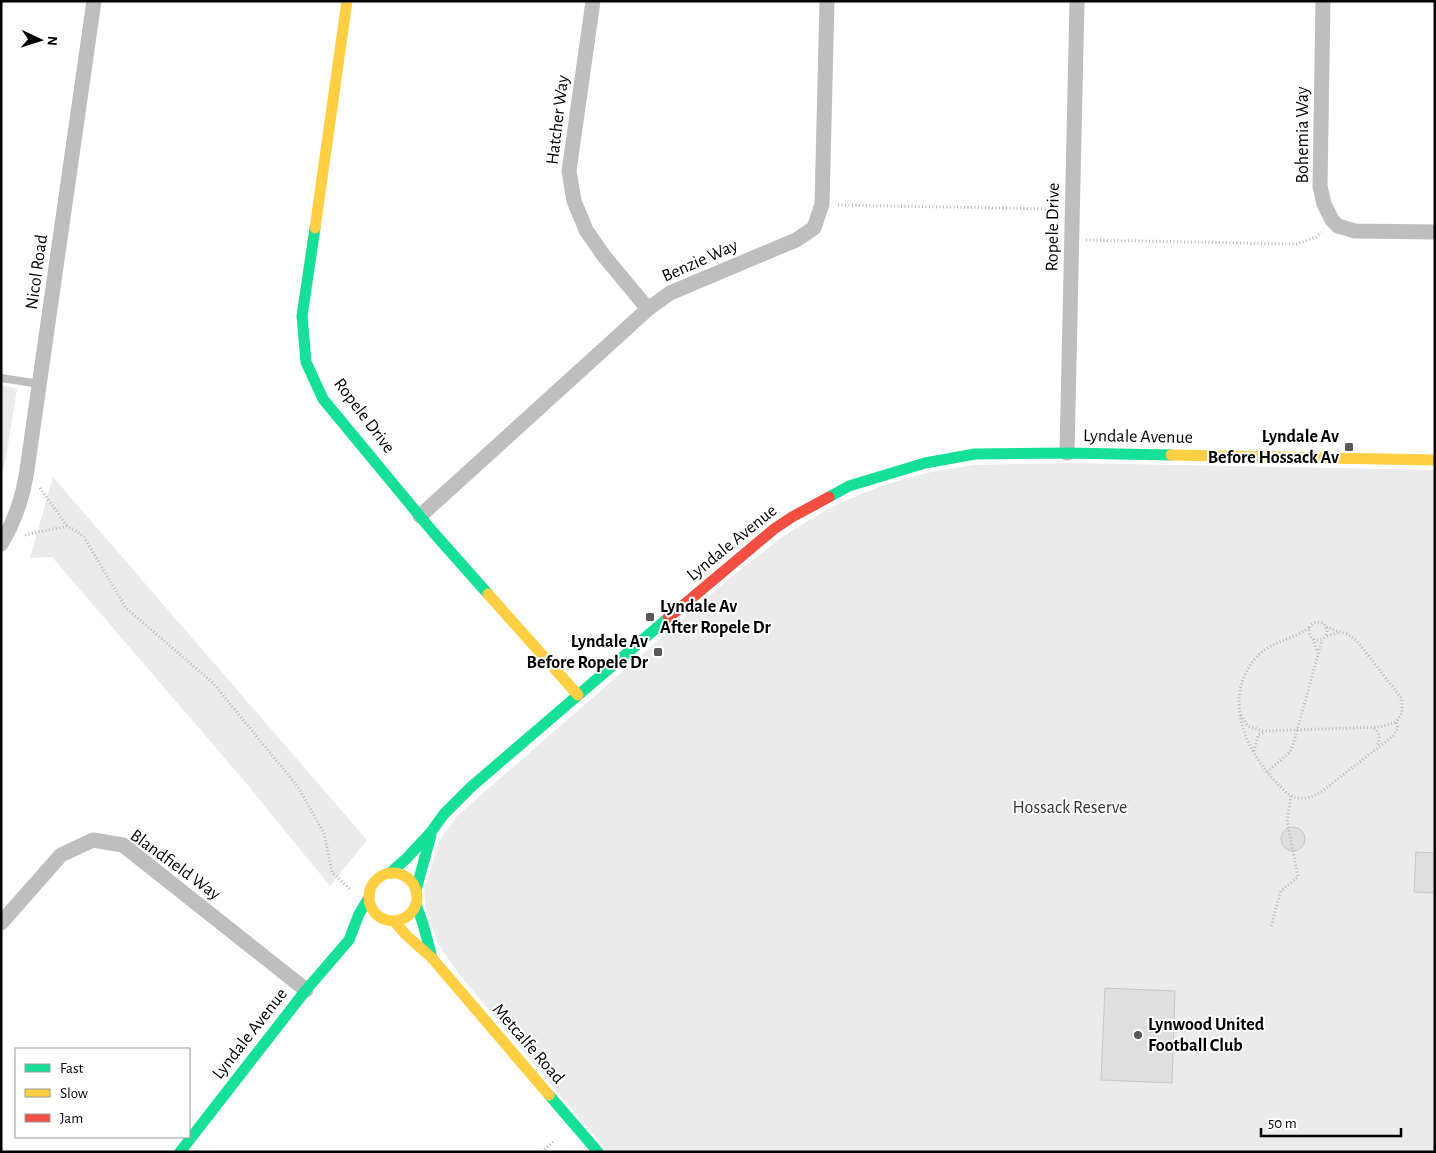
<svg xmlns="http://www.w3.org/2000/svg" width="1436" height="1153" font-family="'Alegreya Sans',sans-serif">
  <rect width="100%" height="100%" fill="#fff"/>
  <g fill="#ebebeb">
    <path d="M 1,385 L 17,389 L 4,469 L 1,467 Z"/>
    <path d="M 1070,463 L 1435,470 L 1435,1152 L 608,1152 L 458,973 L 439,945 L 426,911 L 424,890 L 439,842 L 458,815 L 731,577 L 785,535 L 833,506 L 884,485 L 926,473 L 973,465 Z"/>
    <path d="M 53,477 L 367,840 L 330,886 L 241,777 L 52,557 L 30,558 Z"/>
  </g>
  <g fill="#dfdfdf" stroke="#c6c6c6">
    <circle cx="1293" cy="839" r="12"/>
    <path d="M 1416,852 L 1435,853 L 1435,893 L 1414,892 Z"/>
    <path d="M 1105,988 L 1175,991 L 1172,1083 L 1101,1080 Z"/>
  </g>
  <g fill="none" stroke-linecap="round" stroke-linejoin="round">
    <g stroke="#b9b9b9" stroke-width="3" stroke-dasharray="1 2.5" stroke-linecap="butt">
      <path d="M 838,205 L 1057,209"/>
      <path d="M 1086,240 L 1296,244 L 1316,237 L 1321,232"/>
      <path d="M 40,488 L 67,526"/>
      <path d="M 25,535 L 67,526 L 75,530 L 84,537 L 126,608 L 213,683 L 298,787 L 324,833 L 332,872 L 351,890"/>
      <circle cx="1318" cy="631" r="9"/>
      <path d="M 1309,628 C 1290,641 1269,641 1254,660 C 1223,699 1245,749 1275,781 C 1282,788 1288,797 1299,798 C 1308,799 1314,796 1321,792 L 1393,736 L 1398,728 L 1396,722"/>
      <path d="M 1327,636 L 1340,632"/>
      <path d="M 1313,639 L 1317,651"/>
      <path d="M 1241,715 L 1248,726 L 1263,731 L 1380,727 L 1396,722 L 1402,713 L 1402,699 L 1357,641 L 1347,634 L 1326,627"/>
      <path d="M 1374,728 C 1380,734 1381,739 1377,746"/>
      <path d="M 1254,751 L 1258,735 L 1265,732"/>
      <path d="M 1267,772 L 1290,752 L 1293,745 L 1322,640"/>
      <path d="M 1271,926 L 1281,891 L 1298,877 L 1287,821 L 1291,796"/>
      <path d="M 542,1152 L 554,1141"/>
    </g>
    <path stroke="#bebebe" stroke-width="8" d="M 1,378 L 40,384"/>
    <g stroke="#bebebe" stroke-width="15">
      <path d="M 593,1 L 569,171 L 574,201 L 586,230 L 604,256 L 648,309"/>
      <path d="M 1323,1 L 1320,186 L 1324,204 L 1332,220 L 1338,226 L 1355,231 L 1435,232"/>
      <path d="M 1067,453 L 1077,1"/>
      <path d="M 420,516 L 648,309 L 670,293 L 796,240 L 814,228 L 822,204 L 827,1"/>
      <path d="M 1,544 C 15,521 23,497 27,470 L 94,1"/>
      <path d="M 1,923 L 61,855 L 93,840 L 123,845 L 306,990"/>
    </g>
    <g stroke="#16e098" stroke-width="11">
      <path d="M 315,228 L 302,316 L 306,362 L 323,399 L 433,532 L 488,594"/>
      <path d="M 829,497 L 849,486 L 925,463 L 975,454 L 1067,453 L 1171,455"/>
      <path d="M 390,873 L 406,859 L 431,832 L 444,814 L 471,787 L 668,618"/>
      <path d="M 416,890 L 431,835"/>
      <path d="M 416,904 L 423,924 L 432,958"/>
      <path d="M 549,1095 L 598,1152"/>
      <path d="M 180,1152 L 306,990 L 349,940 L 359,914 L 368,899"/>
    </g>
    <g stroke="#ffcf43" stroke-width="11">
      <path d="M 315,228 L 347,1"/>
      <path d="M 1171,455 L 1435,460"/>
      <path d="M 488,594 L 578,695"/>
      <circle cx="393" cy="897" r="24"/>
      <path d="M 395,922 L 406,935 L 432,958 L 549,1095"/>
    </g>
    <path stroke="#f24e42" stroke-width="11" d="M 668,618 L 774,529 L 792,517 L 829,497"/>
  </g>
  <g fill="#595959" stroke="#fff" stroke-width="2">
    <rect x="1344" y="442" width="10" height="10" rx="2.5"/>
    <rect x="645" y="612" width="10" height="10" rx="2.5"/>
    <rect x="653" y="647" width="10" height="10" rx="2.5"/>
    <circle cx="1138" cy="1035" r="5"/>
  </g>
  <g text-anchor="middle" dominant-baseline="central" stroke-width="4" stroke-linejoin="round" paint-order="stroke">
    <g font-size="18" fill="#000" stroke="#fff">
      <text transform="translate(558 120) rotate(-83)">Hatcher Way</text>
      <text transform="translate(1303 135) rotate(-90)">Bohemia Way</text>
      <text transform="translate(1053 227) rotate(-89)">Ropele Drive</text>
      <text transform="translate(700 261) rotate(-24)">Benzie Way</text>
      <text transform="translate(37 272) rotate(-82)">Nicol Road</text>
      <text transform="translate(364 416) rotate(53)">Ropele Drive</text>
      <text transform="translate(1138 437) rotate(1)">Lyndale Avenue</text>
      <text transform="translate(732 543) rotate(-39)">Lyndale Avenue</text>
      <text transform="translate(175 865) rotate(36)">Blandfield Way</text>
      <text transform="translate(250 1034) rotate(-52)">Lyndale Avenue</text>
      <text transform="translate(528 1044) rotate(49)">Metcalfe Road</text>
    </g>
    <g font-size="18" font-weight="bold" fill="#000" stroke="#fff" text-anchor="end">
      <text x="1339" y="437">Lyndale Av<tspan x="1339" dy="21">Before Hossack Av</tspan></text>
      <text x="660" y="607" text-anchor="start">Lyndale Av<tspan x="660" dy="21">After Ropele Dr</tspan></text>
      <text x="648" y="642">Lyndale Av<tspan x="648" dy="21">Before Ropele Dr</tspan></text>
      <text x="1148" y="1025" text-anchor="start">Lynwood United<tspan x="1148" dy="21">Football Club</tspan></text>
    </g>
    <g font-size="18" fill="#323232" stroke="#fff">
      <text x="1070" y="808">Hossack Reserve</text>
    </g>
  </g>
  <rect width="1436" height="1153" fill="none" stroke="#000000" stroke-width="5"/>
  <rect x="15" y="1048" width="175" height="90" fill="#ffffff" stroke="#999999"/>
  <rect x="25" y="1064" width="25" height="8" fill="#16e098" stroke="#999999"/>
  <text x="60" y="1073" font-size="15" fill="#000000">Fast</text>
  <rect x="25" y="1089" width="25" height="8" fill="#ffcf43" stroke="#999999"/>
  <text x="60" y="1098" font-size="15" fill="#000000">Slow</text>
  <rect x="25" y="1114" width="25" height="8" fill="#f24e42" stroke="#999999"/>
  <text x="60" y="1123" font-size="15" fill="#000000">Jam</text>
  <g transform="translate(40 40) rotate(94)" stroke="#ffffff" stroke-width="4" paint-order="stroke">
  <path d="M0-4L9 19L0 12L-9 19Z" fill="#000000"/>
  <text y="-8" font-size="14" font-weight="bold" text-anchor="middle" fill="#000000">N</text>
  </g>
  <path d="M1261 1128v8h140v-8" fill="none" stroke="#000000" stroke-width="2.5"/>
  <text x="1268" y="1128" font-size="15" fill="#000000" stroke="#ffffff" stroke-width="4" paint-order="stroke">50 m</text>
</svg>
